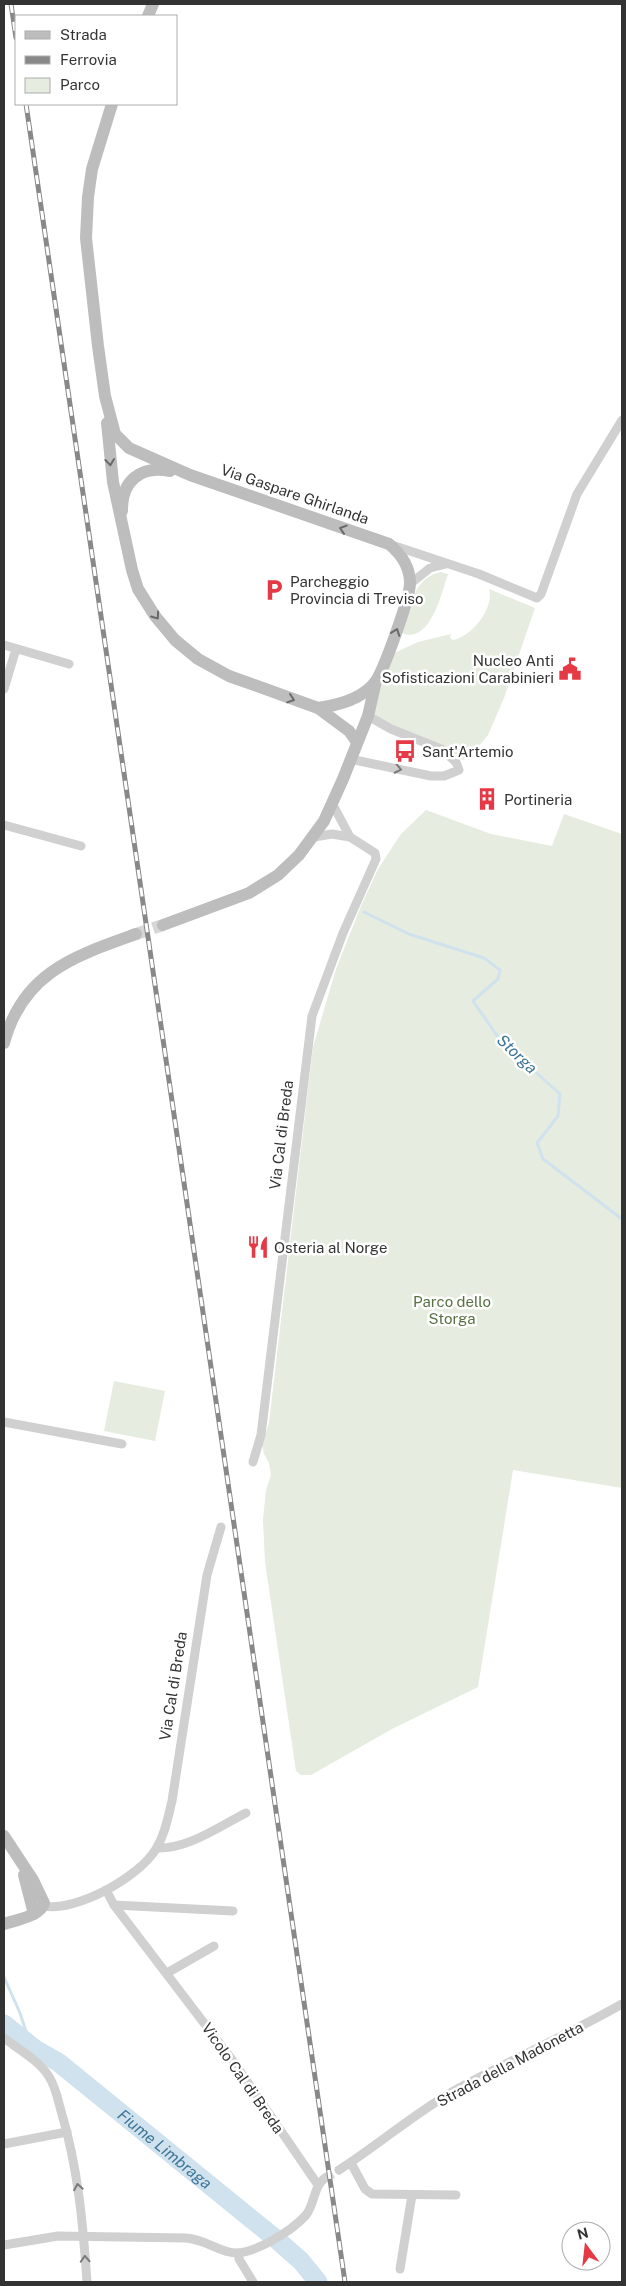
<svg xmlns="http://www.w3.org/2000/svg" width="626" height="2286" font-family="'Public Sans',sans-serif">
  <rect width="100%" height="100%" fill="#fff"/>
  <g fill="#e6ecdf">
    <path d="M 441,572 L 448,574 C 442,592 430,645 402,633 L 402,627 C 411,604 415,577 441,572 Z"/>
    <path d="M 489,589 L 535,608 L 504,698 L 488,735 L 468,759 L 459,760 L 435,745 L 374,716 L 374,704 L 392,654 L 418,642 L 451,634 L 450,638 L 453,640 C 471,637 495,608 489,589 Z"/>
    <path d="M 426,810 L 491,834 L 552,846 L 564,814 L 622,834 L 622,1488 L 513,1470 L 478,1687 L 392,1729 L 311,1775 L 301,1775 L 296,1771 L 265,1562 L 263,1520 L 266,1490 L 271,1475 L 269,1463 L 264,1454 L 262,1444 L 269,1423 L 313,1047 L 336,969 L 361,906 L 378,869 L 401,834 Z"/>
    <path d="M 114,1381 L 165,1391 L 155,1441 L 104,1431 Z"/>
  </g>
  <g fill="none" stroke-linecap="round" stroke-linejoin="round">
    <g stroke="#cfe2ee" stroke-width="3">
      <path d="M 364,912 L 409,934 L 484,958 L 500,970 L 498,979 L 473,1001 L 500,1040 L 560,1094 L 558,1116 L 537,1143 L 543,1159 L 622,1219"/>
      <path d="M 4,1977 L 20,2013 L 30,2044"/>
    </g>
    <path stroke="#cfe2ee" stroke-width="19" id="s1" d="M 4,2024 L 35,2049 L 58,2062 L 276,2239 L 301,2261 L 318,2282"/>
    <path stroke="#d6d6d6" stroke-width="9" stroke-dasharray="9 4.5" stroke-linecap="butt" d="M 325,2178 L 339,2170"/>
    <path stroke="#d6d6d6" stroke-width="12" stroke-dasharray="12 6" stroke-linecap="butt" d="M 136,934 L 163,925"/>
    <g stroke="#d0d0d0" stroke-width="9">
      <path d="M 392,545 L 479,574 L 537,598 L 541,594 L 577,494 L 622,420"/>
      <path d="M 410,584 L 430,568 L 446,564"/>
      <path d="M 4,645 L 69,664"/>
      <path d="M 4,689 L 16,649"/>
      <path d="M 350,759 L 431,776 L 444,776 L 459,770 L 456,762 L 441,749 L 391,729 L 368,716"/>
      <path d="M 4,825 L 81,846"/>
      <path d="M 314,837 L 332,834 L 350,837"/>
      <path d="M 4,1422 L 122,1444"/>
      <path d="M 253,1462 L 261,1435 L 312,1016 L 343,933 L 376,859 L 375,853 L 350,837 L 332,803"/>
      <path d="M 157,1848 C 188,1849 218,1827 246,1813"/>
      <path d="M 106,1890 L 114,1905 L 233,2061 L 318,2185"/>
      <path d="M 114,1905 L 233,1911"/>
      <path d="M 43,1906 C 77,1912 139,1877 156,1849 C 165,1834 168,1817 172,1801 L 207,1575 L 221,1527"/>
      <path d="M 167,1973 L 214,1946"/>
      <path d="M 4,2038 C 18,2049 38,2060 48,2075 C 55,2085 58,2099 61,2111 C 78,2167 83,2224 87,2282"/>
      <path d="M 4,2144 L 67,2132"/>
      <path d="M 351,2163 L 365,2189 L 372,2194 L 456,2195"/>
      <path d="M 339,2170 C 380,2144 417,2111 459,2088 C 513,2059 569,2034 622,2004"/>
      <path d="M 4,2245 L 58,2236 L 186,2238 C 202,2239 214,2248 229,2252 C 250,2258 293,2230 306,2215 C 315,2204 313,2187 325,2178"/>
      <path d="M 239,2253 L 239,2259 L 253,2282"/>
      <path d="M 400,2269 L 412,2195"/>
    </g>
    <g stroke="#bdbdbd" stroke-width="12">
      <path d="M 148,16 L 153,4"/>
      <path d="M 112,104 L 92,169 L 88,197 L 86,238 L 98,346 L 105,396 L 115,434 L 129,448 L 190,475 L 389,544 C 401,554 410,567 410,583 C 410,598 384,669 376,681 C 363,699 339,705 318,708"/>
      <path d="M 107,423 L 113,482 L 132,570 L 138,589 L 155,616 L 175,640 L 198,659 L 229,676 L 318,708 L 349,731 L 357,742"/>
      <path d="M 122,511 C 121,481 141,465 170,471"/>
      <path d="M 163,925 L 249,893 L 278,875 L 299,855 L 324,821 L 343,779 L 368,716 L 376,681"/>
      <path d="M 4,1043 C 23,972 75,956 136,934"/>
      <path d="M 4,1836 L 33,1880 L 44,1903 C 41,1916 16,1920 4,1924"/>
      <path d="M 24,1875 L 34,1914"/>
    </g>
    <defs>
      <g id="rail">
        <path d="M 11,4 L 16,38"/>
        <path d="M 26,104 L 345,2282"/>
      </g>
    </defs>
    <use href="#rail" stroke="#888" stroke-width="5"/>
    <use href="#rail" stroke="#fff" stroke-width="3" stroke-dasharray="9" stroke-linecap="butt"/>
  </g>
  <defs><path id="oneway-chevron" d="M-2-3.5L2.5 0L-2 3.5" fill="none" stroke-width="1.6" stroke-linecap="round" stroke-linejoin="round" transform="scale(1.25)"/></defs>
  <g stroke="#6a6a6a">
    <use href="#oneway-chevron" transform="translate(110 462) rotate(84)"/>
    <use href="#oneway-chevron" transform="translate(343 529) rotate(-162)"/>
    <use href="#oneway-chevron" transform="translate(156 616) rotate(54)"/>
    <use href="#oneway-chevron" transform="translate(396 632) rotate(-70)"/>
    <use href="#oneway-chevron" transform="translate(291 699) rotate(19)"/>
  </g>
  <g stroke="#7a7a7a">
    <use href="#oneway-chevron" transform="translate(398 769) rotate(12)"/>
    <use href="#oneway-chevron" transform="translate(78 2187) rotate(-100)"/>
    <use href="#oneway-chevron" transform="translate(85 2259) rotate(-93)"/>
  </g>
  <defs>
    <symbol id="parking-bare" viewBox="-9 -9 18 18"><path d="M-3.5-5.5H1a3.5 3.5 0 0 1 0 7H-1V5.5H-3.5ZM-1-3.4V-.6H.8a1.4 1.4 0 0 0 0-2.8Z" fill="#e63946" stroke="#fff" stroke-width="2.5" paint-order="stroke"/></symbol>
    <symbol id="civic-bare" viewBox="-9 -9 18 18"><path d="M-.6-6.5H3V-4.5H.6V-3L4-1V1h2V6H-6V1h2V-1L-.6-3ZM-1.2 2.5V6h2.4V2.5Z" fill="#e63946" stroke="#fff" stroke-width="2.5" paint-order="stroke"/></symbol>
    <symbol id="bus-bare" viewBox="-9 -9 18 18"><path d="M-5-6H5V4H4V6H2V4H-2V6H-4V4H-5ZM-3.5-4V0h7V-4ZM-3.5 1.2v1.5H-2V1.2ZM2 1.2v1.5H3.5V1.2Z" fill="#e63946" stroke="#fff" stroke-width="2.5" paint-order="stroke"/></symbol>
    <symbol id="building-bare" viewBox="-9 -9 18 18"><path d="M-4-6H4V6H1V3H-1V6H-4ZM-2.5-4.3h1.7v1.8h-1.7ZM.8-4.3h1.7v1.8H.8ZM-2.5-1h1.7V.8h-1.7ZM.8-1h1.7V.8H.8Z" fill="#e63946" stroke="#fff" stroke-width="2.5" paint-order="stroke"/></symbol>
    <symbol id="restaurant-bare" viewBox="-9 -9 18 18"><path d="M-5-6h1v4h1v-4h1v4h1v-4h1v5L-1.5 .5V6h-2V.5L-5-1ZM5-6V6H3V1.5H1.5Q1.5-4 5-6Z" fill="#e63946" stroke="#fff" stroke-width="2.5" paint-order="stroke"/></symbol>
  </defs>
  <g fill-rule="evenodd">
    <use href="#parking-bare" x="258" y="574" width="32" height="32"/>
    <use href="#civic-bare" x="554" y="653" width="32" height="32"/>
    <use href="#bus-bare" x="389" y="735" width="32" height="32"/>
    <use href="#building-bare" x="471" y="783" width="32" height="32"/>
    <use href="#restaurant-bare" x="242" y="1231" width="32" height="32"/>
  </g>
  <g text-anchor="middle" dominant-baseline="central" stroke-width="5" stroke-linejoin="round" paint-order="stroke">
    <g font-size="15" fill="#333" stroke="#fff">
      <text transform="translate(295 494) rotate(19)">Via Gaspare Ghirlanda</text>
      <text transform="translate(281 1135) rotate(-83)">Via Cal di Breda</text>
      <text transform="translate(173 1686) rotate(-81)">Via Cal di Breda</text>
      <text transform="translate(510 2064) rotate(-28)">Strada della Madonetta</text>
      <text transform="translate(243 2078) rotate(55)">Vicolo Cal di Breda</text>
    </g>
    <g font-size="15" fill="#333" stroke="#fff" text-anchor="start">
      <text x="290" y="581">Parcheggio<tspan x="290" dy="17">Provincia di Treviso</tspan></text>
      <text x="554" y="660" text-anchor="end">Nucleo Anti<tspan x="554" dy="17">Sofisticazioni Carabinieri</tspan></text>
      <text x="422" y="751">Sant'Artemio</text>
      <text x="504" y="799">Portineria</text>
      <text x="274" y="1247">Osteria al Norge</text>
    </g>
    <g font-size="15" fill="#56703f" stroke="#fff">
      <text x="452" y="1301">Parco dello<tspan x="452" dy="17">Storga</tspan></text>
    </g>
    <g font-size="16" font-style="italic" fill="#3f7597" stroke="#fff">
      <text transform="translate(517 1054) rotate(44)">Storga</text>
      <text stroke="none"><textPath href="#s1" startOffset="204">Fiume Limbraga</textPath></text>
    </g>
  </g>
  <rect width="626" height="2286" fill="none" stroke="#333333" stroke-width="10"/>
  <rect x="15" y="15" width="162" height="90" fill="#ffffff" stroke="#adadad"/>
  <rect x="25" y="31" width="25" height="8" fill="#bdbdbd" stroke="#adadad"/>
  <text x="60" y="40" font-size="15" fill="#333333">Strada</text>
  <rect x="25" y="56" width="25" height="8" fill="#888888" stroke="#adadad"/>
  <text x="60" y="65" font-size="15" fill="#333333">Ferrovia</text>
  <rect x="25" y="78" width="25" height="15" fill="#e6ecdf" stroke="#adadad"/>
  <text x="60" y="90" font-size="15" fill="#333333">Parco</text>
  <g transform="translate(586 2246) rotate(345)"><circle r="24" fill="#ffffff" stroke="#adadad"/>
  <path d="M0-4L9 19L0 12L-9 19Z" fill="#e63946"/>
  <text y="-8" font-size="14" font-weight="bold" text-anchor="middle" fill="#333333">N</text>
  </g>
</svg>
